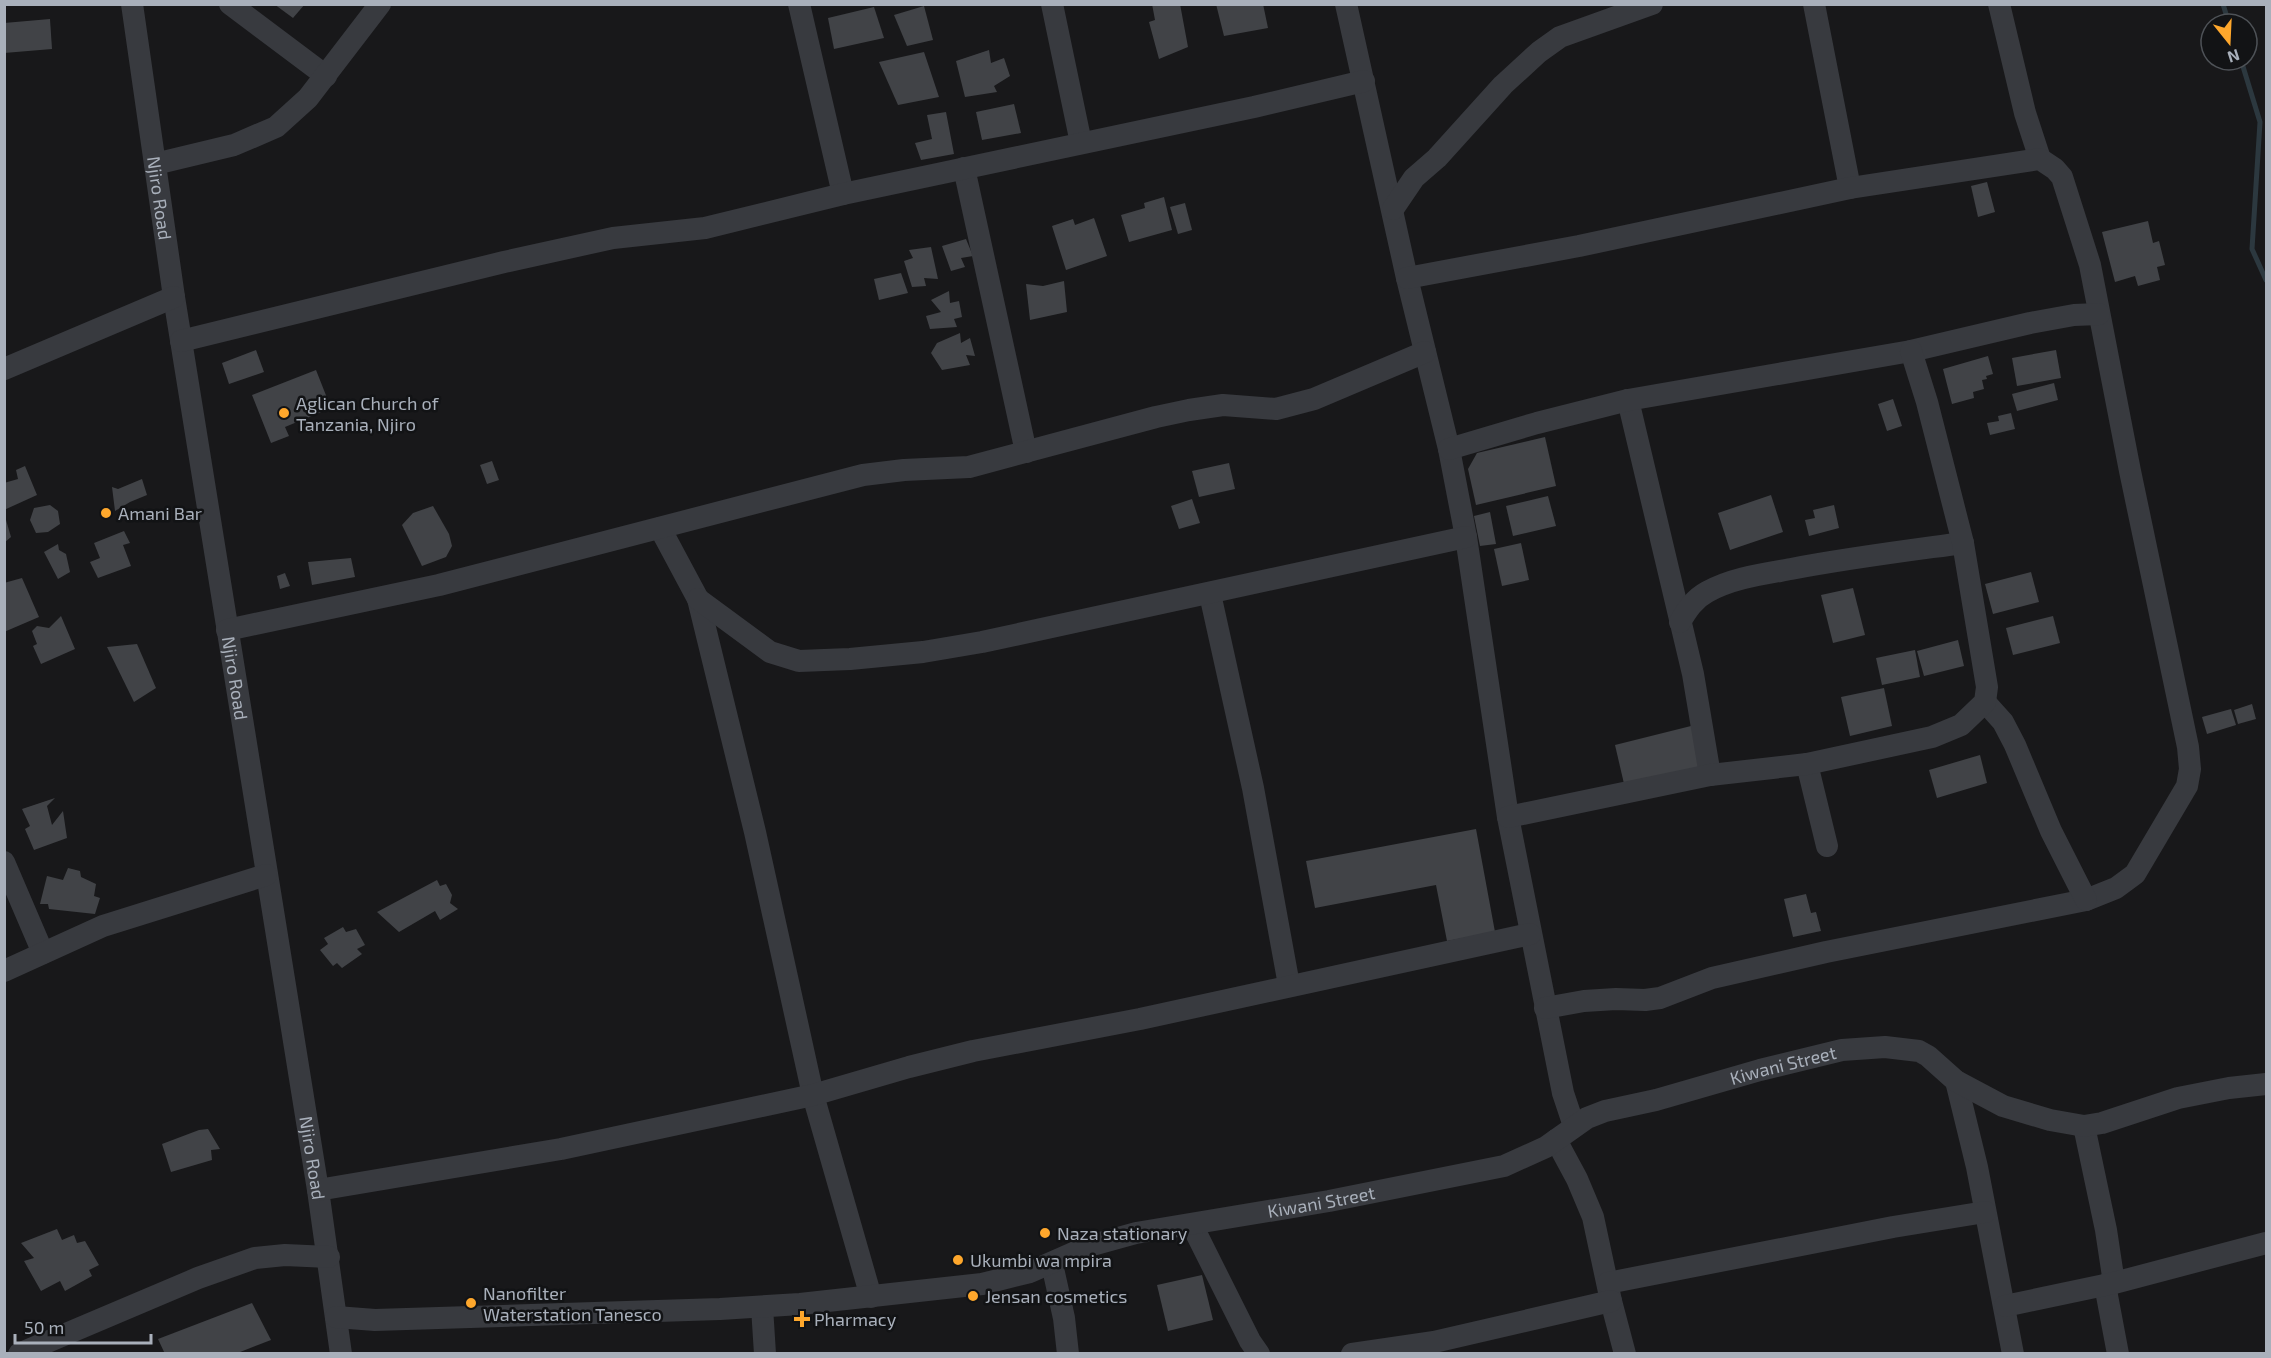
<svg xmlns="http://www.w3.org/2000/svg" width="2271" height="1358" font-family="'Exo 2',sans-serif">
  <rect width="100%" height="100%" fill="#18181a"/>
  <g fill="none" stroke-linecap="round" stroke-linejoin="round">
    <g stroke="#2c383f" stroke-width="5">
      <path d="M 2223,4 L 2229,24"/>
      <path d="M 2241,60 L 2260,122 L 2252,249 L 2266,280"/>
    </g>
  </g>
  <g fill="#414347">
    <path d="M 274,4 L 305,4 L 293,18 Z"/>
    <path d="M 1152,4 L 1180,4 L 1188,47 L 1159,59 L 1149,22 L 1155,20 Z"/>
    <path d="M 1216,4 L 1263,4 L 1268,28 L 1224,36 Z"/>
    <path d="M 924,6 L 933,40 L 907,46 L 894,15 Z"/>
    <path d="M 874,7 L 884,38 L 834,49 L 828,18 Z"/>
    <path d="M 50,19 L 52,49 L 4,53 L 4,23 Z"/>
    <path d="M 989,50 L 991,63 L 1004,58 L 1010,76 L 994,86 L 997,92 L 965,97 L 956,61 Z"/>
    <path d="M 924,52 L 939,97 L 898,105 L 879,62 Z"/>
    <path d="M 1014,104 L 1021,133 L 982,140 L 976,112 Z"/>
    <path d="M 946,112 L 954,154 L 921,160 L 915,143 L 932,139 L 927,115 Z"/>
    <path d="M 1987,182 L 1995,212 L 1978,217 L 1971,186 Z"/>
    <path d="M 1164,197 L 1172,230 L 1129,242 L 1121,215 L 1145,208 L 1144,203 Z"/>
    <path d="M 1185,203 L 1192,230 L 1178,234 L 1170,207 Z"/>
    <path d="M 1094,218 L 1107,256 L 1066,270 L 1052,226 L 1073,219 L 1075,225 Z"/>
    <path d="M 2148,221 L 2153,243 L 2159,241 L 2165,265 L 2157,267 L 2160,280 L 2138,286 L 2135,276 L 2115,282 L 2102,232 Z"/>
    <path d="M 966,239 L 973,256 L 961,258 L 965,267 L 951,271 L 942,246 Z"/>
    <path d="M 931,247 L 938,279 L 924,278 L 926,286 L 912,287 L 904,261 L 913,258 L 909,250 Z"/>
    <path d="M 901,273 L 908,293 L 879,300 L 874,279 Z"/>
    <path d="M 1064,281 L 1067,312 L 1030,320 L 1026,284 L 1043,286 Z"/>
    <path d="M 949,291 L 950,303 L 959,301 L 962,317 L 954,319 L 957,327 L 930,329 L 926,316 L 941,312 L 931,300 Z"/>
    <path d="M 960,333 L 961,343 L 970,338 L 975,356 L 966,355 L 970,365 L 942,370 L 931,353 L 937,343 Z"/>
    <path d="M 256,350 L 264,372 L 229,384 L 222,363 Z"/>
    <path d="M 2056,350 L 2061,378 L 2017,386 L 2012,358 Z"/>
    <path d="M 1988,356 L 1993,374 L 1986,376 L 1987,379 L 1982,380 L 1984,389 L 1973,392 L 1974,398 L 1952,404 L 1943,369 Z"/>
    <path d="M 316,370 L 331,408 L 285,427 L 289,436 L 271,443 L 252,395 Z"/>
    <path d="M 2054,383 L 2058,400 L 2017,411 L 2012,394 Z"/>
    <path d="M 1893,399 L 1902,426 L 1887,431 L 1878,404 Z"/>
    <path d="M 2011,413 L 2015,429 L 1990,435 L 1987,423 L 1999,421 L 1998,416 Z"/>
    <path d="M 1545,437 L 1556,486 L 1476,505 L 1468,469 L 1477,453 Z"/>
    <path d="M 492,461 L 499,480 L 487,484 L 480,465 Z"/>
    <path d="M 1229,463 L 1235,489 L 1199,497 L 1192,471 Z"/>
    <path d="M 25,466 L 37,495 L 4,510 L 4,483 L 18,479 L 16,470 Z"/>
    <path d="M 142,479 L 147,495 L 130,502 L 115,511 L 112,487 L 118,489 Z"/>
    <path d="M 1771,495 L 1783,532 L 1730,550 L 1718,513 Z"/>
    <path d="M 1548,496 L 1556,526 L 1513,536 L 1506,506 Z"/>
    <path d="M 1192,499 L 1200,523 L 1179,529 L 1171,506 Z"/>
    <path d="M 50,505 L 58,511 L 60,524 L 48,532 L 36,533 L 30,520 L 34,508 Z"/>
    <path d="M 1834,505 L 1839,528 L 1809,536 L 1805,520 L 1815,518 L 1813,510 Z"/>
    <path d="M 433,506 L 449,534 L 452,546 L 446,557 L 422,566 L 402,525 L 413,513 Z"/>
    <path d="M 1490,512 L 1496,544 L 1480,546 L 1474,516 Z"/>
    <path d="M 6,520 L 11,537 L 4,543 L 4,521 Z"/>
    <path d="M 124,531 L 130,543 L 123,545 L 131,566 L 98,578 L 90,562 L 100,558 L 94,543 Z"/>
    <path d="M 1521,543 L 1529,580 L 1502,586 L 1494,549 Z"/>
    <path d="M 58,544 L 59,550 L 66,554 L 70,572 L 58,579 L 44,552 Z"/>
    <path d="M 351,558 L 355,577 L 312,585 L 308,562 Z"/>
    <path d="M 2031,572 L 2039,602 L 1993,614 L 1985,584 Z"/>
    <path d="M 285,573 L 290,586 L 280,589 L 277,576 Z"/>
    <path d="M 22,578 L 39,617 L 4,632 L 4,583 Z"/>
    <path d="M 1853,588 L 1865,635 L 1833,643 L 1821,595 Z"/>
    <path d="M 61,616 L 75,649 L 41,664 L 33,646 L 37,644 L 32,631 L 37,626 L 49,628 Z"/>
    <path d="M 2053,616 L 2060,643 L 2013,655 L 2006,628 Z"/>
    <path d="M 1958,640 L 1964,666 L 1924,676 L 1917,651 Z"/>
    <path d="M 137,644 L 156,688 L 134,702 L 107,647 Z"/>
    <path d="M 1915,650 L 1920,677 L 1882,685 L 1876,658 Z"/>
    <path d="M 1884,688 L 1892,726 L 1850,736 L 1841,697 Z"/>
    <path d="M 2252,704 L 2256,719 L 2238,724 L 2234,710 Z"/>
    <path d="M 2231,709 L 2236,725 L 2207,734 L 2202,717 Z"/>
    <path d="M 1695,725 L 1706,768 L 1625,788 L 1615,745 Z"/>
    <path d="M 1980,755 L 1987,783 L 1937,798 L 1929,770 Z"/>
    <path d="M 55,798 L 47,806 L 52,825 L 63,811 L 67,838 L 34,850 L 25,829 L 30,826 L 22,809 Z"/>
    <path d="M 1476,829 L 1495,932 L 1447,941 L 1436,885 L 1315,908 L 1306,861 Z"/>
    <path d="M 68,868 L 80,871 L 81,877 L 96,884 L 94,896 L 100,898 L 95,914 L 49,909 L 48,904 L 40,904 L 47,876 L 63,880 Z"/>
    <path d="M 437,880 L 440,886 L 446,884 L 452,895 L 450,903 L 458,909 L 440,920 L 435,911 L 399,932 L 377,912 Z"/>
    <path d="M 1806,894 L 1811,913 L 1816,912 L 1821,931 L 1793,937 L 1784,899 Z"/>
    <path d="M 343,927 L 346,932 L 356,929 L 365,945 L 357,949 L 362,954 L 342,968 L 337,963 L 333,966 L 320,950 L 328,944 L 324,938 Z"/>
    <path d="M 208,1129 L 220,1149 L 211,1150 L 212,1160 L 171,1172 L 162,1144 L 199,1130 Z"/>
    <path d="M 57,1229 L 62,1240 L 74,1235 L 77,1243 L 85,1241 L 99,1265 L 89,1270 L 92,1276 L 65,1291 L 60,1281 L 41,1291 L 24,1261 L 34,1258 L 21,1243 Z"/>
    <path d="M 1202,1275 L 1213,1320 L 1168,1331 L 1157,1285 Z"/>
    <path d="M 252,1303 L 271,1340 L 235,1354 L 165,1354 L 158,1339 Z"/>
  </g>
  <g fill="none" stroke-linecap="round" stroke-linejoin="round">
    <g stroke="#383a3f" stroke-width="22">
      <path id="s1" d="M 132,4 L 174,297 L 318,1190 L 341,1354"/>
      <path d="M 230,4 L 326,76"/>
      <path d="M 799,4 L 843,194"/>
      <path d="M 1052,4 L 1081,143"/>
      <path d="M 1346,4 L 1407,278 L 1449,449 L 1466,537 L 1508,817 L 1563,1093 L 1574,1126"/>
      <path d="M 1814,4 L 1850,188"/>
      <path d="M 1999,4 L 2025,113 L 2040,159"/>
      <path d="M 155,164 L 234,145 L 276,127 L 308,98 L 380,4"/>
      <path d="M 964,168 L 1026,452"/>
      <path d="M 1393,209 L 1414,178 L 1437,158 L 1503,85 L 1539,52 L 1560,37 L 1652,4"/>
      <path d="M 1407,278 L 1579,246 L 1850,188 L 2040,159 L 2055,169 L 2062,177 L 2090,265 L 2130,471 L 2188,747 L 2190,769 L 2187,786 L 2135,874 L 2116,888 L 2086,900 L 1826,952 L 1712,978 L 1660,998 L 1645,1000 L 1616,999 L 1584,1001 L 1545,1008"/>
      <path d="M 181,341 L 504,262 L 613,238 L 705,228 L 843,194 L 1254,107 L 1364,81"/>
      <path d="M 4,369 L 174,297"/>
      <path d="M 1628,400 L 1693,674 L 1710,775"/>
      <path d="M 1449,449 L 1537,423 L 1628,400 L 1911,351 L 2030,323 L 2074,315 L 2099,314"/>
      <path d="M 660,528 L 698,599 L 755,832 L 813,1095 L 871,1297"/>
      <path d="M 1210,594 L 1253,788 L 1289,985"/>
      <path d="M 698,599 L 770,652 L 799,661 L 850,659 L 923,652 L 982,642 L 1466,537"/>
      <path d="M 1680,622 C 1687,610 1694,599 1707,592 C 1732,578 1763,574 1791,569 C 1848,558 1905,551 1963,543"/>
      <path d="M 227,630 L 439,585 L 863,475 L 904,470 L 969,467 L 1156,417 L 1189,410 L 1223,405 L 1276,409 L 1314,399 L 1425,352"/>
      <path d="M 1985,702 L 2003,722 L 2015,745 L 2051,831 L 2086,900"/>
      <path d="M 1807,764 L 1827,846"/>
      <path d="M 1508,817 L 1710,775 L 1807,764 L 1932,737 L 1961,725 L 1985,702 L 1987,687 L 1963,543 L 1927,402 L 1911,351"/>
      <path d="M 4,862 L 43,953"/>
      <path d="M 4,971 L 103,926 L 266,875"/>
      <path d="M 1956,1081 L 1977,1167 L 2013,1354"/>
      <path d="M 2084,1126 L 2106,1230 L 2114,1283"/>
      <path d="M 1556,1140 L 1577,1179 L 1593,1217 L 1611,1301 L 1625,1354"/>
      <path d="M 318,1190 L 561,1149 L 813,1095 L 909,1067 L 973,1051 L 1140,1019 L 1530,934"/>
      <path d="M 1192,1225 L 1250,1341 L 1259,1354"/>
      <path d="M 1052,1264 L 1064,1318 L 1068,1354"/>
      <path d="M 1608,1283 L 1893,1227 L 1985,1212"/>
      <path d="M 2105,1285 L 2118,1354"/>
      <path d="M 2005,1306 L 2114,1283 L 2266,1243"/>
      <path d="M 762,1307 L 765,1354"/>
      <path id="s2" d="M 336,1317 L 375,1320 L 720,1309 L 800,1304 L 982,1284 L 1030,1272 L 1089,1246 L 1136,1233 L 1329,1201 L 1504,1166 L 1546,1147 L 1587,1118 L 1605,1111 L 1656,1100 L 1760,1070 L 1842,1050 L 1885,1047 L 1919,1051 L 1928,1056 L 1956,1081 L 2003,1106 L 2050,1120 L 2084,1126 L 2102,1123 L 2178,1098 L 2229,1088 L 2266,1084"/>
      <path d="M 19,1354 L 198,1278 L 255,1258 L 285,1255 L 329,1257"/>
      <path d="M 1352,1354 L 1434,1342 L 1611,1301"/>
    </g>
  </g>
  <g fill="#fea72c" stroke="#121315" stroke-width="2">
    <circle cx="284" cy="413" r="6"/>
    <circle cx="106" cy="513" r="6"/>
    <circle cx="1045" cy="1233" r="6"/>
    <circle cx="958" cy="1260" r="6"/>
    <circle cx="973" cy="1296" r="6"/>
    <circle cx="471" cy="1303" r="6"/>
    <path d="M799 1310h6v6h6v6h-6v6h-6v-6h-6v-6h6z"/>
  </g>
  <g text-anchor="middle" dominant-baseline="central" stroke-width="5" stroke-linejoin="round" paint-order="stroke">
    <g font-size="18" fill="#a9b0bb" stroke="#121315">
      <text stroke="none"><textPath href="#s1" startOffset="196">Njiro Road</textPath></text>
      <text stroke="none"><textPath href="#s1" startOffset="682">Njiro Road</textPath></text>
      <text stroke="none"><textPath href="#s2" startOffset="1484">Kiwani Street</textPath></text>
      <text stroke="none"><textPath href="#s1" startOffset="1168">Njiro Road</textPath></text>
      <text stroke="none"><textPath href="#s2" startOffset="998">Kiwani Street</textPath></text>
    </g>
    <g font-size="18" fill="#a9b0bb" stroke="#121315" text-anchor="start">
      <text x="296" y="403">Aglican Church of<tspan x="296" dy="21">Tanzania, Njiro</tspan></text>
      <text x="118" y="513">Amani Bar</text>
      <text x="1057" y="1233">Naza stationary</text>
      <text x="970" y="1260">Ukumbi wa mpira</text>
      <text x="483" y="1293">Nanofilter<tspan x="483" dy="21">Waterstation Tanesco</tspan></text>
      <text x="985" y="1296">Jensan cosmetics</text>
      <text x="814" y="1319">Pharmacy</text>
    </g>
  </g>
  <rect width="2271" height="1358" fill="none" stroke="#a9b0bb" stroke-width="12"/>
  <g transform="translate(2229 42) rotate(162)"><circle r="28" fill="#121315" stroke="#4e5257" stroke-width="1.5"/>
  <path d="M0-4.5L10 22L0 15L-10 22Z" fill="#fea72c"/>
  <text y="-9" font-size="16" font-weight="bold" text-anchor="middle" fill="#a9b0bb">N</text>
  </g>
  <path d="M15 1334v9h136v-9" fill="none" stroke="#a9b0bb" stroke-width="3"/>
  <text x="24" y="1334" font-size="18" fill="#a9b0bb" stroke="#121315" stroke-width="4.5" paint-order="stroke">50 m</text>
</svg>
